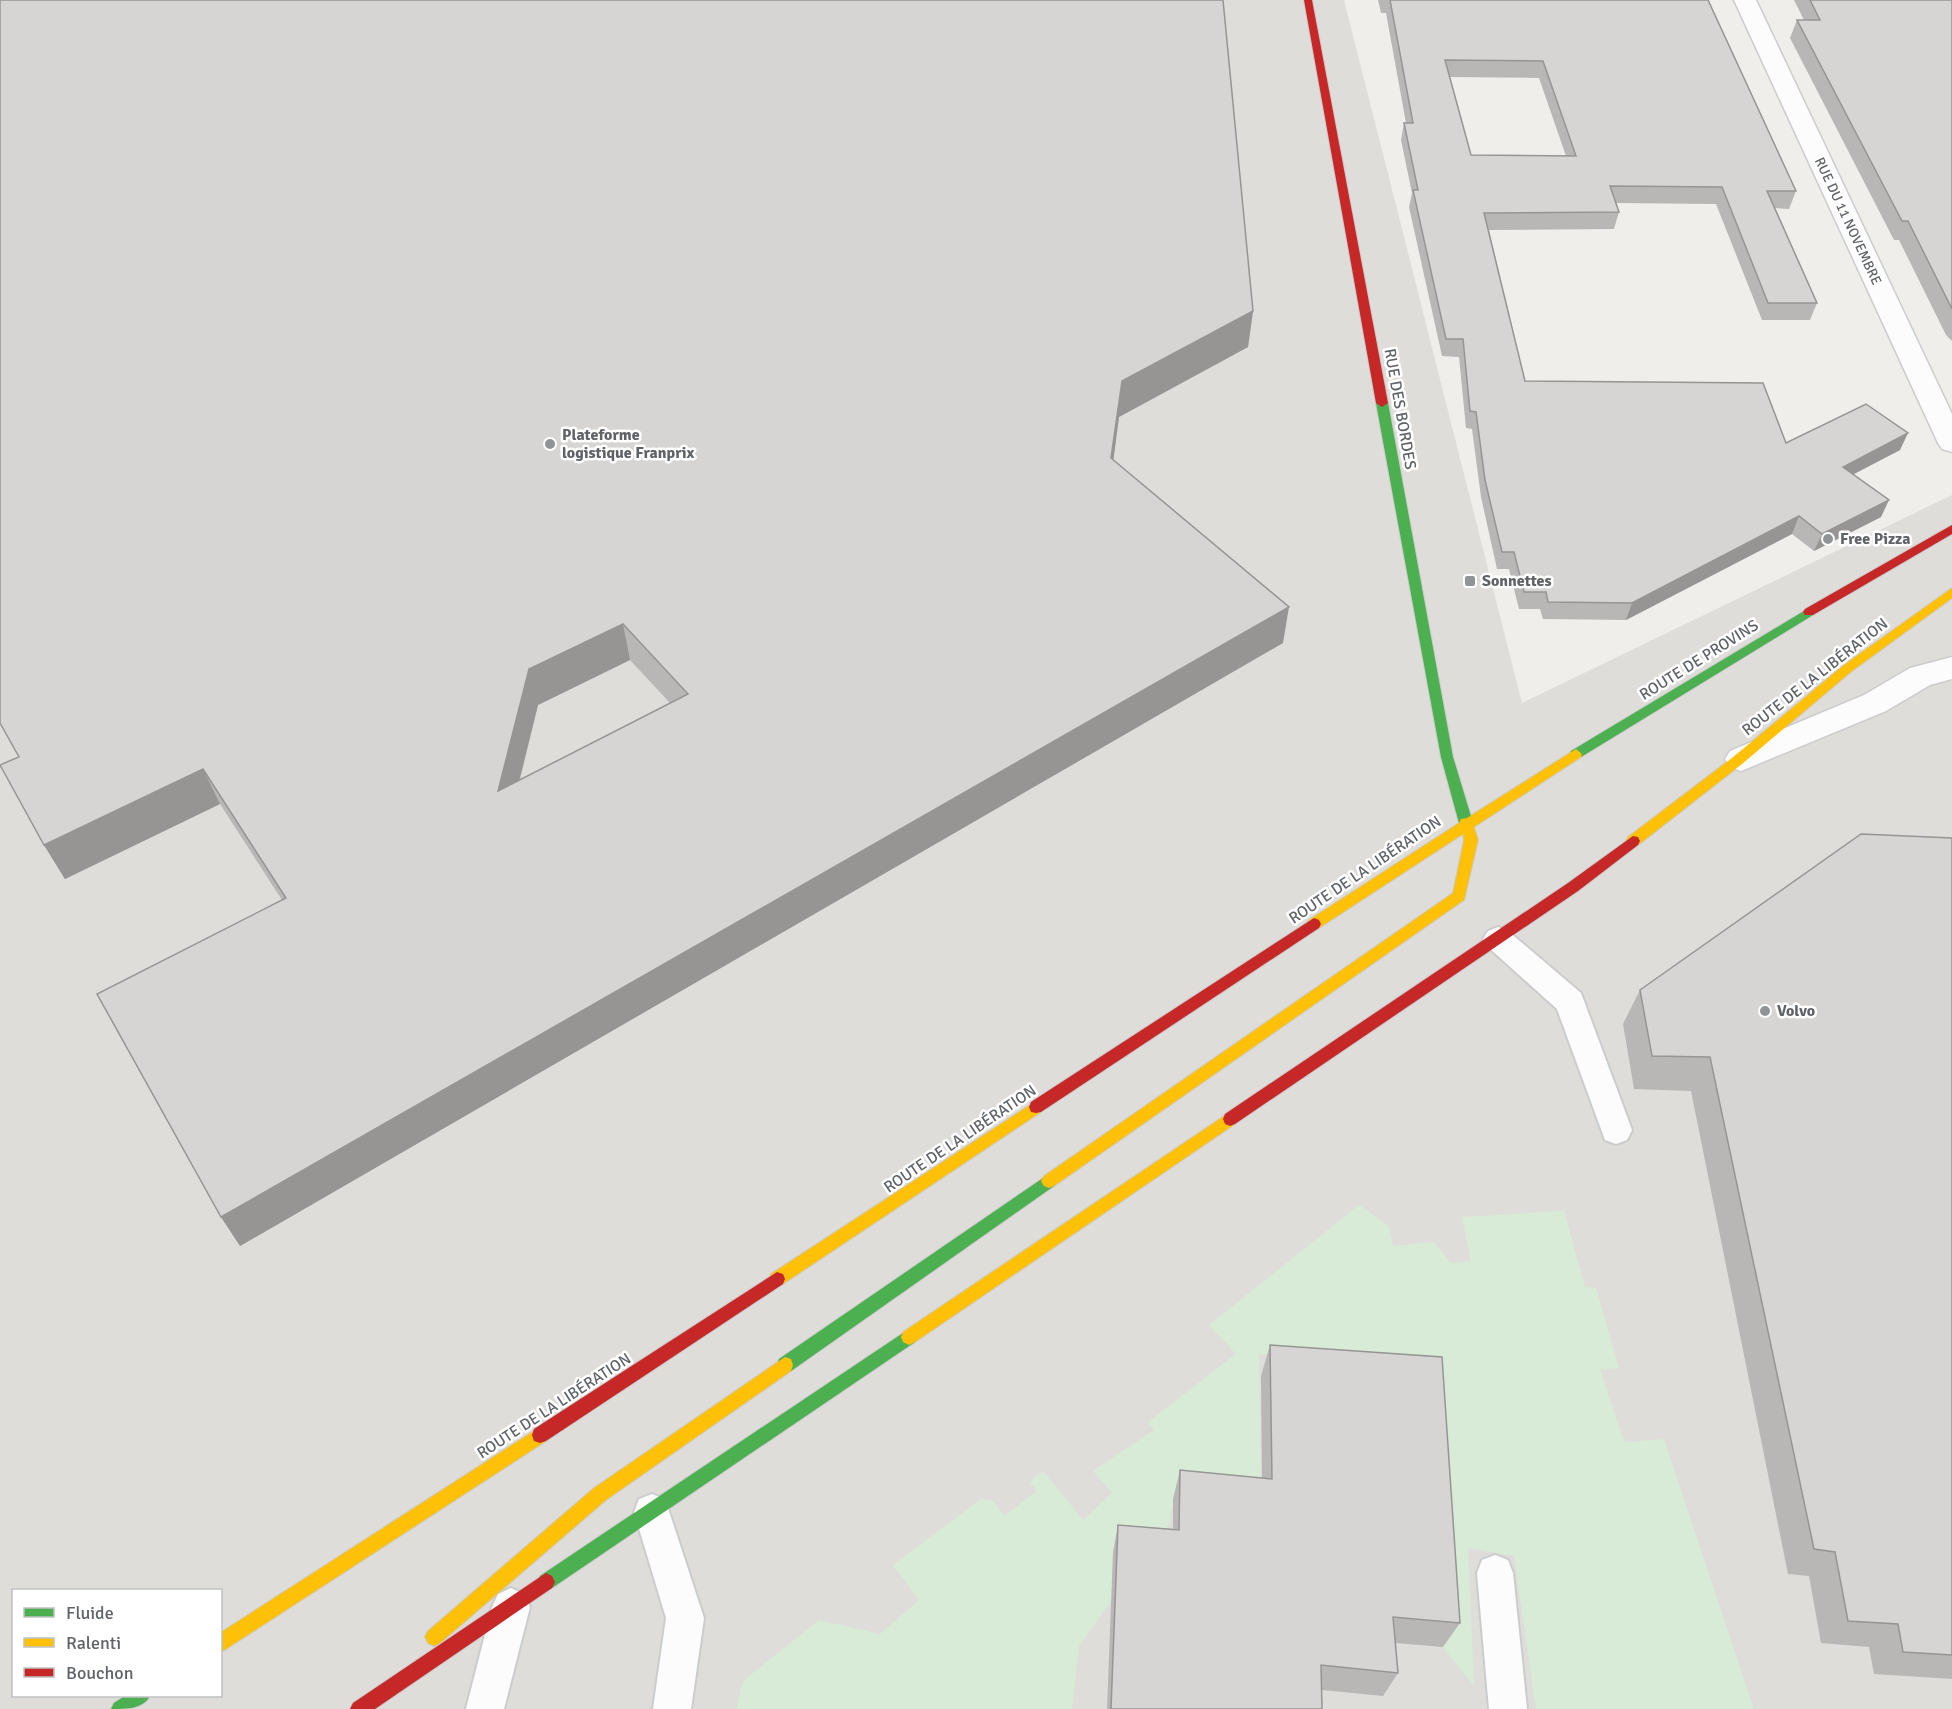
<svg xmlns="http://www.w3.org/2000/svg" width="1952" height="1709" font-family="Signika,sans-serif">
  <rect width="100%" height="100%" fill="#efeeea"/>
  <path fill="#dfddda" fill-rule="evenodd" d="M 0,0 L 1344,0 L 1522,703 L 1952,495 L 1952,1709 L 0,1709 ZM 14,1590 L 220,1590 L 220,1696 L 14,1696 Z"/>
  <path fill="#d8ebd6" d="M 1359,1205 L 1389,1226 L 1393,1246 L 1434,1242 L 1451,1263 L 1471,1261 L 1462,1217 L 1564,1211 L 1585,1287 L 1596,1288 L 1619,1368 L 1600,1370 L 1624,1442 L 1664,1439 L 1754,1709 L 1536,1709 L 1514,1556 L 1468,1548 L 1474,1686 L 1443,1647 L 1427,1388 L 1445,1365 L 1259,1354 L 1263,1631 L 1174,1499 L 1162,1556 L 1112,1600 L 1079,1646 L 1072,1709 L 737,1709 L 743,1681 L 819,1620 L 880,1634 L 919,1600 L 893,1565 L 981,1499 L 993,1501 L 1004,1516 L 1037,1491 L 1030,1483 L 1035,1476 L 1044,1472 L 1083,1520 L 1112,1493 L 1093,1471 L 1154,1430 L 1148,1422 L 1236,1354 L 1209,1325 Z"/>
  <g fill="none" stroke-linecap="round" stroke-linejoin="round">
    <defs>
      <g id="lane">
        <path d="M 1498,927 L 1508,931 L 1581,993 L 1632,1130 L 1627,1140 L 1616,1144 L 1605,1140 L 1557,1009 L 1488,947 L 1483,939 L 1488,931 Z"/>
        <path d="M 652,1494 L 665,1499 L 704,1618 L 691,1709 L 653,1709 L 666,1618 L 634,1512 L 639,1499 Z"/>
        <path d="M 1495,1555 L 1508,1560 L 1513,1573 L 1527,1709 L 1489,1709 L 1477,1573 L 1482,1560 Z"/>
        <path d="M 511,1588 L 524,1594 L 530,1607 L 504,1709 L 466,1709 L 492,1607 L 498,1594 Z"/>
      </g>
      <g id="street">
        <path d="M 1734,0 L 1756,0 L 1952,414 L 1952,452 L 1942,449 L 1938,443 Z"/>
        <path d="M 1952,657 L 1952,679 L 1930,685 L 1886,711 L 1741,771 L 1730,767 L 1725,759 L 1730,751 L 1864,695 L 1910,668 Z"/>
      </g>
      <g id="fast">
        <path d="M 1382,399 L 1388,403 L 1453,757 L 1473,823 L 1471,827 L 1461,827 L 1459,823 L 1441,757 L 1376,403 Z"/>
        <path d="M 1809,608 L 1813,609 L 1815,612 L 1813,615 L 1581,757 L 1571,757 L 1570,754 L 1571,751 Z"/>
        <path d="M 1049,1174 L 1054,1176 L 1057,1181 L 1054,1186 L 791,1371 L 785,1373 L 779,1371 L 777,1365 L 779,1359 Z"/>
        <path d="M 909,1329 L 915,1332 L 917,1337 L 915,1342 L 552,1588 L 546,1591 L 540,1588 L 537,1582 L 540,1576 Z"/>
        <path d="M 125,1696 L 150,1696 C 143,1709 126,1709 111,1709 L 114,1703 Z"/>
      </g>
      <g id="slow">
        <path d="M 1952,588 L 1952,598 L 1852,671 L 1742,764 L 1638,845 L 1628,845 L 1626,841 L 1628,837 L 1732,758 L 1844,665 Z"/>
        <path d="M 1576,749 L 1582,754 L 1581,757 L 1474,827 L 1478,840 L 1464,900 L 1054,1186 L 1049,1188 L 1044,1186 L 1041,1181 L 1044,1176 L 1453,893 L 1464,840 L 1463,834 L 1319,928 L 1309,928 L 1307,924 L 1309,920 L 1459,823 L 1461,819 L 1467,818 Z"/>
        <path d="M 1036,1101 L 1041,1102 L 1043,1107 L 1041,1112 L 783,1284 L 777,1286 L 771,1284 L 769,1279 L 771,1274 Z"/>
        <path d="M 1230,1112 L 1235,1114 L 1237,1119 L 1235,1124 L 915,1342 L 909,1345 L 903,1342 L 901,1337 L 903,1332 Z"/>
        <path d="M 785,1357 L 791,1359 L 793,1365 L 791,1371 L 606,1500 L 440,1643 L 434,1646 L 428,1643 L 425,1637 L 428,1631 L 594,1488 Z"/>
        <path d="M 540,1427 L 546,1429 L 548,1435 L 546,1441 L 220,1653 L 220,1633 Z"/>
      </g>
      <g id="jam">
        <path d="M 1304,0 L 1312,0 L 1388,403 L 1382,407 L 1376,403 Z"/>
        <path d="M 1952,525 L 1952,534 L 1813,615 L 1805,615 L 1803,612 L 1805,609 Z"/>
        <path d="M 1633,836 L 1638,837 L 1640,841 L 1638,845 L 1578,891 L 1235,1124 L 1230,1126 L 1225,1124 L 1223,1119 L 1225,1114 L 1568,883 Z"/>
        <path d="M 1314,918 L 1319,920 L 1321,924 L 1319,928 L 1041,1112 L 1036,1113 L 1031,1112 L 1029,1107 L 1031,1102 Z"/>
        <path d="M 777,1272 L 783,1274 L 785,1279 L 783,1284 L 546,1441 L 540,1443 L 534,1441 L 532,1435 L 534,1429 Z"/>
        <path d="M 546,1573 L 552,1576 L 555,1582 L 552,1588 L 375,1709 L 350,1709 L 353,1703 Z"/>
      </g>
    </defs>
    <use href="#lane" stroke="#cbcccc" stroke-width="4"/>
    <use href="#street" stroke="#cbcccc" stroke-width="3"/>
    <use href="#fast" stroke="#cacacb" stroke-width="2"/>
    <use href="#slow" stroke="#cacacb" stroke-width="2"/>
    <use href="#jam" stroke="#cacacb" stroke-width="2"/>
    <use href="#lane" fill="#fdfcfc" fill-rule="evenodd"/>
    <use href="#street" fill="#fdfcfc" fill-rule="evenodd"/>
    <use href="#fast" fill="#4caf50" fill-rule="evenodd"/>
    <use href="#slow" fill="#ffc107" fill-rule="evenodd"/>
    <use href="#jam" fill="#c62828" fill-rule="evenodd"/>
  </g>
  <g fill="#b8b7b5" fill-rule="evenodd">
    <path d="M 1378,0 L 1708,0 L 1796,191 L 1789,209 L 1775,208 L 1817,303 L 1810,320 L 1762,320 L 1716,204 L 1616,203 L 1619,212 L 1614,229 L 1489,230 L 1525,381 L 1786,443 L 1900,450 L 1853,474 L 1881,517 L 1814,551 L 1792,534 L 1626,620 L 1543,619 L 1540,609 L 1519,609 L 1509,569 L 1497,569 L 1481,497 L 1472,429 L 1466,428 L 1459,357 L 1442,356 L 1409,207 L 1412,193 L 1401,140 L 1404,123 L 1406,123 L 1386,13 L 1381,13 ZM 1450,77 L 1539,78 L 1566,156 L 1471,155 Z"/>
    <path d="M 1794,0 L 1952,0 L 1952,341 L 1946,335 L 1899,240 L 1894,240 L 1790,38 L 1797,20 L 1804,20 Z"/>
    <path d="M 1253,311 L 1248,347 L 1119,417 L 1113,460 L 1283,643 L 240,1246 L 221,1217 L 282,900 L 220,804 L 65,879 L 44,845 L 19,757 ZM 630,660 L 670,703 L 520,780 L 538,705 Z"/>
    <path d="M 1952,838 L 1952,1679 L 1874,1674 L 1869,1647 L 1821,1643 L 1809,1576 L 1788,1574 L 1691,1091 L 1634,1089 L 1623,1024 L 1640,990 Z"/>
    <path d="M 1270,1345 L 1460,1623 L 1443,1647 L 1395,1643 L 1398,1673 L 1383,1696 L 1322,1690 L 1322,1709 L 1107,1709 L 1113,1552 L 1118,1525 L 1173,1529 L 1173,1499 L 1180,1470 L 1262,1478 L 1261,1376 Z"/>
  </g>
  <g fill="#969594">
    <path d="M 1253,311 L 1248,347 L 1119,417 L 1109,494 L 1111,458 L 1122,381 Z"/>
    <path d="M 1908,433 L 1900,450 L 1835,484 L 1843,467 Z"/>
    <path d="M 1889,500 L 1881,517 L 1814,551 L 1822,534 Z"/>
    <path d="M 1799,516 L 1792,534 L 1626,620 L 1632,603 Z"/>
    <path d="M 1289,607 L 1283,643 L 240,1246 L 221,1217 Z"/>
    <path d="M 623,624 L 630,660 L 538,705 L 508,825 L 498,791 L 529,669 Z"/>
    <path d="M 203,769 L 220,804 L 65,879 L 44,845 Z"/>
  </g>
  <g fill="#d6d5d3" stroke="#969594" stroke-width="1.5" fill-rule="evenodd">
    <path d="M 0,0 L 1223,0 L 1253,311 L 1122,381 L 1111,458 L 1289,607 L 221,1217 L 97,994 L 286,898 L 203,769 L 44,845 L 0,765 L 19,757 L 0,723 ZM 623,624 L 688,694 L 498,791 L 529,669 Z"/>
    <path d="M 1390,0 L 1708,0 L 1796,191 L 1767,191 L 1817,303 L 1768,303 L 1722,187 L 1610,186 L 1619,212 L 1484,213 L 1525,381 L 1763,383 L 1786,443 L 1866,404 L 1908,433 L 1843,467 L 1889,500 L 1822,534 L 1799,516 L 1632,603 L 1548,602 L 1546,592 L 1524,592 L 1514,552 L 1502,552 L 1485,480 L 1476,412 L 1470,411 L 1463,339 L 1446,339 L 1413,190 L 1418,190 L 1404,123 L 1413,123 ZM 1445,60 L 1543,61 L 1576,156 L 1471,155 Z"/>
    <path d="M 1810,0 L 1952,0 L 1952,309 L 1908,221 L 1902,221 L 1797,20 L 1820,20 Z"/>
    <path d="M 1861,834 L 1952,838 L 1952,1655 L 1903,1652 L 1898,1624 L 1848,1621 L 1835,1552 L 1814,1549 L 1710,1057 L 1652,1056 L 1640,990 Z"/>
    <path d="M 1270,1345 L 1442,1357 L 1460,1623 L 1393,1617 L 1398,1673 L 1321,1665 L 1322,1709 L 1111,1709 L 1118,1525 L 1179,1530 L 1180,1470 L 1272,1479 Z"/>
  </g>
  <g fill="#919496" stroke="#fff" stroke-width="2">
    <circle cx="550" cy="444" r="6"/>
    <circle cx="1828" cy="539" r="6"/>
    <rect x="1464" y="575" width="12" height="12" rx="3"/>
    <circle cx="1765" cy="1011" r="6"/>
  </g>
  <g text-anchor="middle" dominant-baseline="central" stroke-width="5" stroke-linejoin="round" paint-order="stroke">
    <g font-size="14" fill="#5f6368" stroke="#fff">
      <text transform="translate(1848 221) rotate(65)">RUE DU 11 NOVEMBRE</text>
    </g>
    <g font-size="16" fill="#5f6368" stroke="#fff">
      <text transform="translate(1400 409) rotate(80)">RUE DES BORDES</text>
      <text transform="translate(1699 660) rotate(-32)">ROUTE DE PROVINS</text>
      <text transform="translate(1815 677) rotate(-38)">ROUTE DE LA LIBÉRATION</text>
      <text transform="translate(1365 870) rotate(-34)">ROUTE DE LA LIBÉRATION</text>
      <text transform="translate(960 1139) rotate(-34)">ROUTE DE LA LIBÉRATION</text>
      <text transform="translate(554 1406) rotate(-33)">ROUTE DE LA LIBÉRATION</text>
    </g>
    <g font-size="16" font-weight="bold" fill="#5f6368" stroke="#fff" text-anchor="start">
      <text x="562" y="435">Plateforme<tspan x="562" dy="18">logistique Franprix</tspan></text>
      <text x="1840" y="539">Free Pizza</text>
      <text x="1482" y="581">Sonnettes</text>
      <text x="1777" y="1011">Volvo</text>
    </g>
  </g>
  <rect x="12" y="1589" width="210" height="108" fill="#ffffff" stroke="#bfc1c3" stroke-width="1.5"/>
  <rect x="24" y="1608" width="30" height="9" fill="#4caf50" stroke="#bfc1c3" stroke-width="1.5"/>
  <text x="66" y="1619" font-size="18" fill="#5f6368">Fluide</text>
  <rect x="24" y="1638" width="30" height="9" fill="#ffc107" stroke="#bfc1c3" stroke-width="1.5"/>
  <text x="66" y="1649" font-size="18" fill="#5f6368">Ralenti</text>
  <rect x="24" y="1668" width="30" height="9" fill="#c62828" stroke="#bfc1c3" stroke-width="1.5"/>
  <text x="66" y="1679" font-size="18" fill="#5f6368">Bouchon</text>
</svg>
